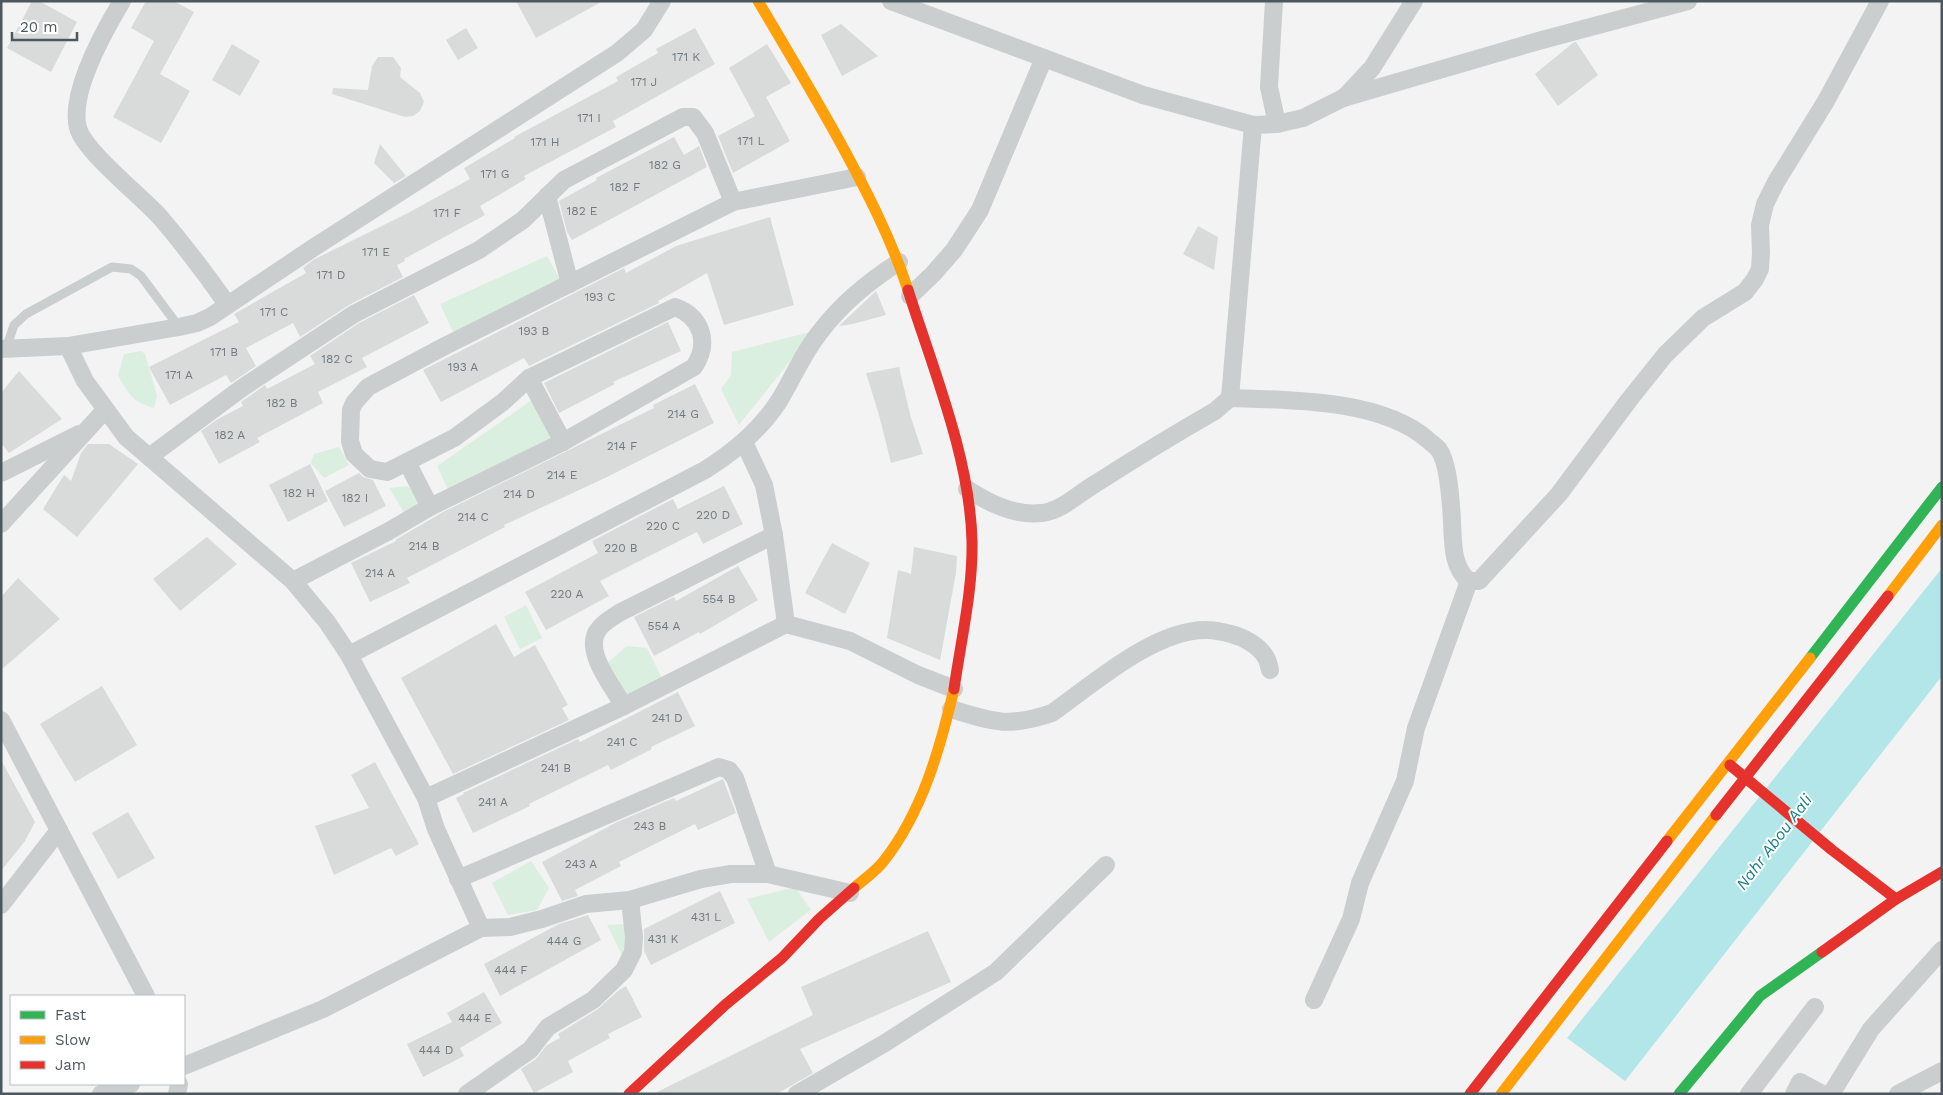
<svg xmlns="http://www.w3.org/2000/svg" width="1943" height="1095" font-family="'Work Sans',sans-serif">
  <rect width="100%" height="100%" fill="#f3f3f3"/>
  <g fill="#daefdf">
    <path d="M 547,256 L 561,281 L 454,334 L 440,304 Z"/>
    <path d="M 814,331 L 739,425 L 721,389 L 731,375 L 732,352 Z"/>
    <path d="M 141,351 L 145,354 L 157,396 L 154,408 C 132,402 128,393 118,375 L 124,354 Z"/>
    <path d="M 532,400 L 553,443 L 450,494 L 437,466 Z"/>
    <path d="M 339,447 L 349,465 L 324,478 L 311,463 L 314,454 Z"/>
    <path d="M 407,486 L 420,496 L 421,509 L 408,519 L 389,488 Z"/>
    <path d="M 526,605 L 542,638 L 520,649 L 504,617 Z"/>
    <path d="M 627,646 L 647,648 L 664,682 L 626,701 L 606,664 Z"/>
    <path d="M 531,861 L 549,888 L 537,910 L 508,915 L 492,883 Z"/>
    <path d="M 795,887 L 811,910 L 769,942 L 747,899 Z"/>
    <path d="M 625,924 L 630,941 L 622,955 L 607,925 Z"/>
  </g>
  <path fill="#b3e6e9" d="M 1942,568 L 1942,676 L 1625,1081 L 1567,1038 Z"/>
  <g fill="#d9dbdb">
    <path d="M 32,1 L 39,1 L 77,22 L 51,72 L 7,48 Z"/>
    <path d="M 146,1 L 174,1 L 194,12 L 160,74 L 190,91 L 161,143 L 113,117 L 154,41 L 131,28 Z"/>
    <path d="M 516,1 L 603,1 L 536,38 Z"/>
    <path d="M 841,24 L 878,56 L 842,76 L 821,35 Z"/>
    <path d="M 466,28 L 478,48 L 458,60 L 446,40 Z"/>
    <path d="M 695,28 L 715,64 L 613,121 L 616,127 L 524,176 L 526,179 L 480,206 L 485,215 L 404,259 L 405,261 L 397,265 L 403,277 L 349,305 L 300,337 L 293,323 L 246,348 L 256,366 L 231,383 L 226,375 L 170,405 L 149,367 L 239,322 L 234,314 L 306,273 L 303,268 L 313,260 L 408,213 L 470,179 L 464,168 L 515,138 L 514,137 L 618,81 L 616,77 L 658,53 L 656,49 Z"/>
    <path d="M 1574,42 L 1576,42 L 1598,75 L 1558,106 L 1535,74 Z"/>
    <path d="M 232,44 L 260,61 L 240,96 L 212,80 Z"/>
    <path d="M 767,44 L 791,83 L 766,97 L 790,141 L 733,173 L 718,136 L 755,116 L 729,68 Z"/>
    <path d="M 378,57 L 393,57 L 401,68 L 400,77 L 420,93 L 424,102 L 420,111 L 413,116 L 405,117 L 332,94 L 333,88 L 368,90 L 372,66 Z"/>
    <path d="M 674,137 L 684,155 L 699,146 L 707,167 L 572,240 L 567,232 L 559,201 L 597,180 L 596,178 Z"/>
    <path d="M 380,144 L 406,176 L 394,183 L 374,163 Z"/>
    <path d="M 770,217 L 794,305 L 724,325 L 707,273 L 658,301 L 659,303 L 529,366 L 524,358 L 441,402 L 423,370 L 624,268 L 626,273 L 676,246 Z"/>
    <path d="M 1198,226 L 1218,237 L 1214,270 L 1183,254 Z"/>
    <path d="M 876,291 L 886,315 L 853,324 L 839,326 Z"/>
    <path d="M 414,295 L 429,323 L 362,358 L 367,367 L 318,392 L 323,403 L 257,438 L 260,442 L 219,464 L 201,431 L 218,419 L 243,406 L 241,402 L 265,385 L 267,389 L 315,364 L 310,356 L 359,323 Z"/>
    <path d="M 668,322 L 681,351 L 613,382 L 615,384 L 559,413 L 544,383 Z"/>
    <path d="M 899,367 L 911,418 L 923,454 L 891,463 L 879,415 L 866,373 Z"/>
    <path d="M 19,371 L 62,419 L 9,453 L 1,443 L 1,393 Z"/>
    <path d="M 695,384 L 714,423 L 605,478 L 504,525 L 505,527 L 407,578 L 410,583 L 370,602 L 351,563 L 396,541 L 395,540 L 443,512 L 654,408 L 653,405 Z"/>
    <path d="M 88,444 L 109,444 L 138,464 L 77,537 L 43,509 L 64,475 L 71,481 L 81,453 Z"/>
    <path d="M 310,464 L 328,501 L 288,522 L 269,485 Z"/>
    <path d="M 359,473 L 363,477 L 373,480 L 386,506 L 344,527 L 325,491 Z"/>
    <path d="M 724,486 L 743,524 L 703,544 L 697,532 L 600,581 L 609,596 L 546,630 L 525,592 L 598,553 L 592,541 L 673,499 L 678,509 Z"/>
    <path d="M 207,537 L 237,564 L 180,611 L 153,579 Z"/>
    <path d="M 832,543 L 870,563 L 845,614 L 805,593 Z"/>
    <path d="M 914,547 L 957,556 L 956,573 L 940,660 L 887,638 L 898,570 L 911,574 Z"/>
    <path d="M 738,566 L 758,600 L 700,634 L 699,632 L 654,656 L 634,617 L 674,597 L 676,601 Z"/>
    <path d="M 18,578 L 60,619 L 1,670 L 1,597 Z"/>
    <path d="M 496,624 L 514,657 L 535,645 L 568,705 L 562,708 L 569,720 L 453,774 L 401,678 Z"/>
    <path d="M 102,686 L 137,745 L 75,782 L 40,724 Z"/>
    <path d="M 678,692 L 695,726 L 651,747 L 652,749 L 611,770 L 608,765 L 529,804 L 530,806 L 473,833 L 456,798 L 464,794 L 463,793 L 578,739 L 580,742 Z"/>
    <path d="M 1,760 L 35,822 L 25,841 L 1,871 Z"/>
    <path d="M 375,762 L 419,844 L 396,856 L 391,848 L 334,875 L 315,826 L 369,808 L 351,775 Z"/>
    <path d="M 723,779 L 736,813 L 698,830 L 695,824 L 619,862 L 621,866 L 575,890 L 578,896 L 562,901 L 542,862 L 617,822 L 674,798 L 676,801 Z"/>
    <path d="M 128,812 L 155,858 L 118,879 L 92,833 Z"/>
    <path d="M 720,891 L 735,923 L 651,965 L 644,951 L 644,929 Z"/>
    <path d="M 588,915 L 601,940 L 500,996 L 484,964 L 559,924 Z"/>
    <path d="M 928,931 L 951,982 L 800,1049 L 813,1073 L 789,1087 L 776,1094 L 653,1094 L 813,1015 L 801,987 Z"/>
    <path d="M 626,986 L 642,1017 L 608,1034 L 610,1038 L 568,1061 L 573,1072 L 534,1093 L 521,1069 L 536,1059 L 547,1045 L 560,1038 L 558,1034 L 598,1009 L 619,990 Z"/>
    <path d="M 484,992 L 502,1023 L 460,1048 L 464,1056 L 423,1077 L 407,1044 L 452,1022 L 447,1013 Z"/>
  </g>
  <g fill="none" stroke-linecap="round" stroke-linejoin="round">
    <path stroke="#cbcece" stroke-width="9" d="M 6,349 L 14,325 L 26,314 L 112,267 L 131,269 L 141,276 L 179,327"/>
    <g stroke="#cbcece" stroke-width="18">
      <path d="M 122,1 C 104,31 69,93 78,128 C 85,152 141,196 160,217 C 184,245 206,274 227,304"/>
      <path d="M 891,1 L 1143,95 L 1253,125 L 1277,124 L 1303,118 L 1343,98 L 1542,40 L 1688,1"/>
      <path d="M 1274,1 L 1269,87 L 1277,124"/>
      <path d="M 1344,98 L 1372,68 L 1414,1"/>
      <path d="M 547,196 L 570,284"/>
      <path d="M 733,202 L 857,177"/>
      <path d="M 910,296 L 933,274 L 954,250 L 980,210 L 1044,58"/>
      <path d="M 68,346 L 85,381 L 126,437 L 293,581 L 327,622 L 349,655 L 426,798 L 436,829 L 481,928"/>
      <path d="M 1,349 L 68,346 L 179,327 L 197,323 L 210,317 L 313,248 L 617,53 L 644,30 L 662,1"/>
      <path d="M 529,378 L 563,442"/>
      <path d="M 1230,398 C 1290,400 1381,399 1428,440 C 1431,443 1437,447 1439,450 C 1449,464 1451,504 1452,521 C 1453,542 1452,568 1469,581 L 1479,581 L 1559,494 L 1629,400 L 1665,355 L 1703,318 L 1745,292 L 1755,279 L 1760,269 L 1761,253 L 1760,225 L 1765,204 L 1776,182 L 1826,101 L 1880,1"/>
      <path d="M 744,442 L 764,485 L 774,535 L 786,624 L 850,641 L 918,675 L 954,689"/>
      <path d="M 149,457 L 242,388 L 354,314 L 479,250 L 523,220 L 564,180 L 683,117 L 693,117 L 705,133 L 733,202 L 445,346 L 368,387 L 354,403 L 351,410 L 350,441 L 354,454 L 370,469 L 387,472 L 454,438 L 503,402 L 529,378 L 675,307 C 702,317 710,343 694,367 L 563,442 L 430,507 L 389,531 L 293,581"/>
      <path d="M 407,462 L 430,507"/>
      <path d="M 1,473 L 79,434"/>
      <path d="M 967,489 C 989,503 1014,516 1042,513 C 1061,511 1078,494 1095,484 C 1134,459 1175,434 1215,411 L 1230,398 L 1253,125"/>
      <path d="M 1,524 L 105,410"/>
      <path d="M 349,655 L 705,470 C 734,452 760,430 779,401 C 793,378 803,353 820,332 C 842,303 869,281 899,262"/>
      <path d="M 624,706 C 613,687 583,651 598,630 C 603,622 612,618 619,613 L 774,535"/>
      <path d="M 951,709 C 993,722 1008,728 1052,713 C 1093,684 1156,628 1208,630 C 1215,630 1223,632 1231,634 C 1243,637 1258,645 1265,656 C 1268,660 1269,666 1270,670"/>
      <path d="M 1,720 L 146,996"/>
      <path d="M 426,798 L 624,706 L 786,624"/>
      <path d="M 458,879 L 719,767 L 729,770 L 735,778 L 768,874"/>
      <path d="M 1,905 L 59,830"/>
      <path d="M 1314,1000 L 1351,919 L 1360,883 L 1405,781 L 1416,728 L 1469,581"/>
      <path d="M 184,1066 L 323,1009 L 481,928 L 510,927 L 542,919 L 586,904 L 630,900 L 701,879 L 731,874 L 768,874 L 850,893"/>
      <path d="M 101,1094 L 131,1084"/>
      <path d="M 177,1094 L 179,1084"/>
      <path d="M 467,1094 L 530,1050 L 548,1027 L 593,1000 L 624,970 L 633,952 L 634,937 L 630,900"/>
      <path d="M 797,1094 L 885,1043 L 996,972 L 1106,865"/>
      <path d="M 1749,1094 L 1815,1007"/>
      <path d="M 1794,1094 L 1800,1082 L 1822,1094"/>
      <path d="M 1831,1094 L 1871,1029 L 1942,950"/>
      <path d="M 1898,1094 L 1942,1071"/>
    </g>
    <g stroke="#30b455" stroke-width="11">
      <path d="M 1810,658 L 1942,487"/>
      <path d="M 1679,1094 L 1760,996 L 1822,952"/>
    </g>
    <g stroke="#ff9f0a" stroke-width="11">
      <path d="M 758,1 C 786,48 814,95 840,142 C 866,190 891,238 908,290"/>
      <path d="M 1888,596 L 1942,525"/>
      <path d="M 1667,841 L 1810,658"/>
      <path d="M 854,888 C 863,880 875,872 883,862 C 922,813 940,749 954,689"/>
      <path d="M 1501,1094 L 1716,815"/>
    </g>
    <g stroke="#e5322d" stroke-width="11">
      <path d="M 908,290 C 933,369 970,458 972,541 C 973,590 961,640 954,689"/>
      <path d="M 1730,765 L 1832,850 L 1896,899"/>
      <path d="M 1716,815 L 1888,596"/>
      <path d="M 1822,952 L 1896,899 L 1942,872"/>
      <path d="M 629,1094 L 725,1005 L 782,958 L 819,919 L 854,888"/>
      <path d="M 1470,1094 L 1667,841"/>
    </g>
  </g>
  <g text-anchor="middle" dominant-baseline="central" stroke-width="4" stroke-linejoin="round" paint-order="stroke">
    <g font-size="12" fill="#707a7e">
      <text x="686" y="57">171 K</text>
      <text x="644" y="82">171 J</text>
      <text x="589" y="118">171 I</text>
      <text x="751" y="141">171 L</text>
      <text x="545" y="142">171 H</text>
      <text x="665" y="165">182 G</text>
      <text x="495" y="174">171 G</text>
      <text x="625" y="187">182 F</text>
      <text x="582" y="211">182 E</text>
      <text x="447" y="213">171 F</text>
      <text x="376" y="252">171 E</text>
      <text x="331" y="275">171 D</text>
      <text x="600" y="297">193 C</text>
      <text x="274" y="312">171 C</text>
      <text x="534" y="331">193 B</text>
      <text x="224" y="352">171 B</text>
      <text x="337" y="359">182 C</text>
      <text x="463" y="367">193 A</text>
      <text x="179" y="375">171 A</text>
      <text x="282" y="403">182 B</text>
      <text x="683" y="414">214 G</text>
      <text x="230" y="435">182 A</text>
      <text x="622" y="446">214 F</text>
      <text x="562" y="475">214 E</text>
      <text x="299" y="493">182 H</text>
      <text x="519" y="494">214 D</text>
      <text x="355" y="498">182 I</text>
      <text x="713" y="515">220 D</text>
      <text x="473" y="517">214 C</text>
      <text x="663" y="526">220 C</text>
      <text x="424" y="546">214 B</text>
      <text x="621" y="548">220 B</text>
      <text x="380" y="573">214 A</text>
      <text x="567" y="594">220 A</text>
      <text x="719" y="599">554 B</text>
      <text x="664" y="626">554 A</text>
      <text x="667" y="718">241 D</text>
      <text x="622" y="742">241 C</text>
      <text x="556" y="768">241 B</text>
      <text x="493" y="802">241 A</text>
      <text x="650" y="826">243 B</text>
      <text x="581" y="864">243 A</text>
      <text x="706" y="917">431 L</text>
      <text x="663" y="939">431 K</text>
      <text x="564" y="941">444 G</text>
      <text x="511" y="970">444 F</text>
      <text x="475" y="1018">444 E</text>
      <text x="436" y="1050">444 D</text>
    </g>
    <g font-size="16" font-style="italic" fill="#187e85" stroke="#fff">
      <text transform="translate(1774 842) rotate(-53)">Nahr Abou Aali</text>
    </g>
  </g>
  <rect width="1943" height="1095" fill="none" stroke="#4b585e" stroke-width="5"/>
  <rect x="10" y="995" width="175" height="90" fill="#ffffff" stroke="#b7bcbf"/>
  <rect x="20" y="1011" width="25" height="8" fill="#30b455" stroke="#b7bcbf"/>
  <text x="55" y="1020" font-size="15" fill="#4b585e">Fast</text>
  <rect x="20" y="1036" width="25" height="8" fill="#ff9f0a" stroke="#b7bcbf"/>
  <text x="55" y="1045" font-size="15" fill="#4b585e">Slow</text>
  <rect x="20" y="1061" width="25" height="8" fill="#e5322d" stroke="#b7bcbf"/>
  <text x="55" y="1070" font-size="15" fill="#4b585e">Jam</text>
  <path d="M12 32v8h65v-8" fill="none" stroke="#4b585e" stroke-width="2.5"/>
  <text x="20" y="32" font-size="15" fill="#4b585e" stroke="#ffffff" stroke-width="4" paint-order="stroke">20 m</text>
</svg>
